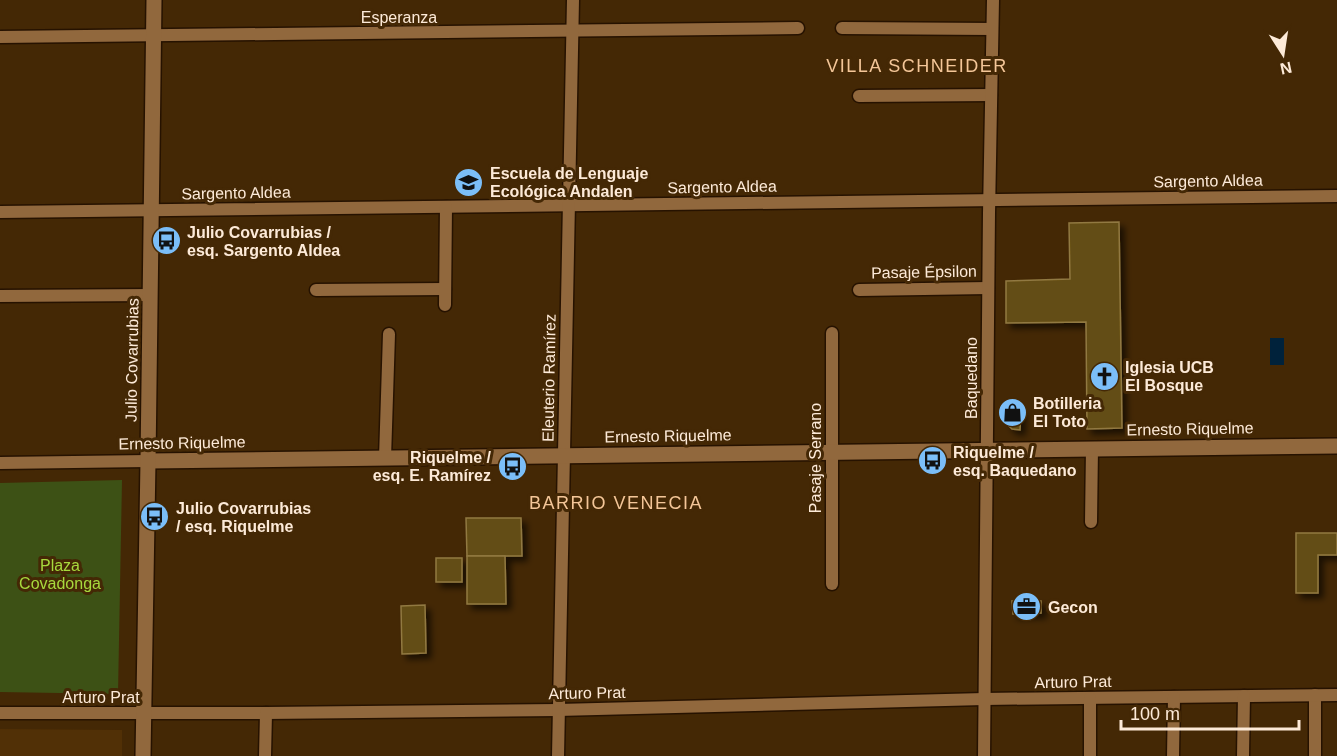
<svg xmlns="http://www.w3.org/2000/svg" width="1337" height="756" font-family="Helvetica,sans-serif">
  <defs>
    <filter id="shadow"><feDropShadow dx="5" dy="5" stdDeviation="3" flood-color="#0009"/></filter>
  </defs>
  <rect width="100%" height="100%" fill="#442805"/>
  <path fill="#513006" d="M 0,729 L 122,730 L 122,756 L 0,756 Z"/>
  <path fill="#3d5115" d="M 122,480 L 118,694 L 0,692 L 0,483 Z"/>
  <rect fill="#00223b" x="1270" y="338" width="14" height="27"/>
  <g fill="#644d12" stroke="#917942" stroke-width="1.5" filter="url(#shadow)">
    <path d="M 1119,222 L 1122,428 L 1087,429 L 1086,322 L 1006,323 L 1006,281 L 1070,279 L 1069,223 Z"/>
    <path d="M 1007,409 L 1021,409 L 1020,430 L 1012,429 L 1007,424 Z"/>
    <path d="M 466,518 L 521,518 L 522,556 L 467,556 Z"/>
    <path d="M 1296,533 L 1337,533 L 1337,555 L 1318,555 L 1318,593 L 1296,593 Z"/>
    <path d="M 467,556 L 505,556 L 506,604 L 467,604 Z"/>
    <rect x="436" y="558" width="26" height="24"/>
    <path d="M 1012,601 L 1041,601 L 1041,613 L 1013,614 Z"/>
    <path d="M 425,605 L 426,653 L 402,654 L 401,606 Z"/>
  </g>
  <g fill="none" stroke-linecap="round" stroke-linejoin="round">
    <defs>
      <g id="minor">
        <path d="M 842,28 L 992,29"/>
        <path d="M 0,37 L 798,28"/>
        <path d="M 859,96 L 991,95"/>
        <path d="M 0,212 L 1337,196"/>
        <path d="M 316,290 L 445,289"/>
        <path d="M 859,290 L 988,288"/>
        <path d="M 0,296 L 150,295"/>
        <path d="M 445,305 L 446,207"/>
        <path d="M 832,333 L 832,584"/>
        <path d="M 385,458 L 389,334"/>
        <path d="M 0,463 L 148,461"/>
        <path d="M 1091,522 L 1092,448"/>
        <path d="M 1315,695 L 1315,756"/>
        <path d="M 0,713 L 266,713 L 558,710 L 984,699 L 1337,695"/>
        <path d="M 265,756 L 266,713"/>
        <path d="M 558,756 L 573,0"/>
        <path d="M 984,756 L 989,213 L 993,0"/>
        <path d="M 1090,756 L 1090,698"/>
        <path d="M 1173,756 L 1174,697"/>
        <path d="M 1243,756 L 1244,696"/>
      </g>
      <g id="tertiary">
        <path d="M 148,461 L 1337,446"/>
        <path d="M 143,756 L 148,461 L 154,0"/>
      </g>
    </defs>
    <use href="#minor" stroke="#261200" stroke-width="15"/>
    <use href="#tertiary" stroke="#261200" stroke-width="18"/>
    <use href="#minor" stroke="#91683d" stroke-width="12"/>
    <use href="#tertiary" stroke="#91683d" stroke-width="15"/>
  </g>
  <defs>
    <symbol id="school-disc" viewBox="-11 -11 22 22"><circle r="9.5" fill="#7bbef8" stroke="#442805"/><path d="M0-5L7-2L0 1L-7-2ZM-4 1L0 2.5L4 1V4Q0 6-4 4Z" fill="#111"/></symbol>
    <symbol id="bus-disc" viewBox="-11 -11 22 22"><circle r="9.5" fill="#7bbef8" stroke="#442805"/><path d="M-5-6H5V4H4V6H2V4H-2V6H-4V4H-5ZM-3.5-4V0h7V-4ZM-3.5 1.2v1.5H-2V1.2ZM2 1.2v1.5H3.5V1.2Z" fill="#111"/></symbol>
    <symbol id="church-disc" viewBox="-11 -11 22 22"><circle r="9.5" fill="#7bbef8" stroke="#442805"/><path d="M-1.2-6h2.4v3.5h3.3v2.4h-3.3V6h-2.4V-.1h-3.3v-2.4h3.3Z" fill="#111"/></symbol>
    <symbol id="shop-disc" viewBox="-11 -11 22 22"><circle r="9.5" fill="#7bbef8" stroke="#442805"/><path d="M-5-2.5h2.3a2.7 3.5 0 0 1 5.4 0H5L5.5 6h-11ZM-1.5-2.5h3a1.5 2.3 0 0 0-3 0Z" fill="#111"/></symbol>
    <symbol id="office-disc" viewBox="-11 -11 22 22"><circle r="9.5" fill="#7bbef8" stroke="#442805"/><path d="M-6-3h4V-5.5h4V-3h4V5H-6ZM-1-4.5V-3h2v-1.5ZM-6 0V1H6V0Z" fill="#111"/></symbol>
  </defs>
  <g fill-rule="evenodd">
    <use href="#school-disc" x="452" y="166" width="33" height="33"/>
    <use href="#bus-disc" x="150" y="224" width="33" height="33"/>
    <use href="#church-disc" x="1088" y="360" width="33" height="33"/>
    <use href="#shop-disc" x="996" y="396" width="33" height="33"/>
    <use href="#bus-disc" x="916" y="444" width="33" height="33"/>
    <use href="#bus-disc" x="496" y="450" width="33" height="33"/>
    <use href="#bus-disc" x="138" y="500" width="33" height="33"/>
    <use href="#office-disc" x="1010" y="590" width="33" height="33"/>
  </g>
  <g text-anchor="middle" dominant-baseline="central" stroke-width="6" stroke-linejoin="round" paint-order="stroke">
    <g font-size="16" fill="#fdead8" stroke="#442805">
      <text x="399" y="17">Esperanza</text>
      <text transform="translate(1208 181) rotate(-1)">Sargento Aldea</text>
      <text transform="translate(722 187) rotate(-1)">Sargento Aldea</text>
      <text transform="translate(236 193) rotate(-1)">Sargento Aldea</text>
      <text transform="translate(924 272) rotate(-1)">Pasaje Épsilon</text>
      <text transform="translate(132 360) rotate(-89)">Julio Covarrubias</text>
      <text transform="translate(549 378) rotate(-89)">Eleuterio Ramírez</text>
      <text transform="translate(971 378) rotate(-90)">Baquedano</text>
      <text transform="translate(1190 429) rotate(-1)">Ernesto Riquelme</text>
      <text transform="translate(668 436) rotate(-1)">Ernesto Riquelme</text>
      <text transform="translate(182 443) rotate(-1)">Ernesto Riquelme</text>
      <text transform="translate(815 458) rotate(-90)">Pasaje Serrano</text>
      <text transform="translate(1073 682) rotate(-1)">Arturo Prat</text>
      <text transform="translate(587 693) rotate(-1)">Arturo Prat</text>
      <text x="101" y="697">Arturo Prat</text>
    </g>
    <g font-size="16" font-weight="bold" fill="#fdead8" stroke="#442805" text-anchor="start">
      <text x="490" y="173">Escuela de Lenguaje<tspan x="490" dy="18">Ecológica Andalen</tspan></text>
      <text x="187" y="232">Julio Covarrubias /<tspan x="187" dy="18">esq. Sargento Aldea</tspan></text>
      <text x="1125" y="367">Iglesia UCB<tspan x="1125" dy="18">El Bosque</tspan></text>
      <text x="1033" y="403">Botilleria<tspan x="1033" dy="18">El Toto</tspan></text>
      <text x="953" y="452">Riquelme /<tspan x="953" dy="18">esq. Baquedano</tspan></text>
      <text x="491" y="457" text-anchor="end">Riquelme /<tspan x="491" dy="18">esq. E. Ramírez</tspan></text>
      <text x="176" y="508">Julio Covarrubias<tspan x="176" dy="18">/ esq. Riquelme</tspan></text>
      <text x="1048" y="607">Gecon</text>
    </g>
    <g font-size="16" fill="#a7d93d" stroke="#442805">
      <text x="60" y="565">Plaza<tspan x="60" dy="18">Covadonga</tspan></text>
    </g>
    <g font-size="18" letter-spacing="1.5" fill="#f4c698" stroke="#442805">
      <text x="917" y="66">VILLA SCHNEIDER</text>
      <text x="616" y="503">BARRIO VENECIA</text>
    </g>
  </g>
  <g transform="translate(1283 54) rotate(168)" stroke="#442805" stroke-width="4.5" paint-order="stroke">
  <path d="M0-4.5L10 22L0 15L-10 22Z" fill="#fdead8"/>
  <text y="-9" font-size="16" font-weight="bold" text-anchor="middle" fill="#fdead8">N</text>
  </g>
  <path d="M1121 720v9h178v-9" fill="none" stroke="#fdead8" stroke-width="3"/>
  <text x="1130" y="720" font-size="18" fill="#fdead8" stroke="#442805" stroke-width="4.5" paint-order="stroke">100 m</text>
</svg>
